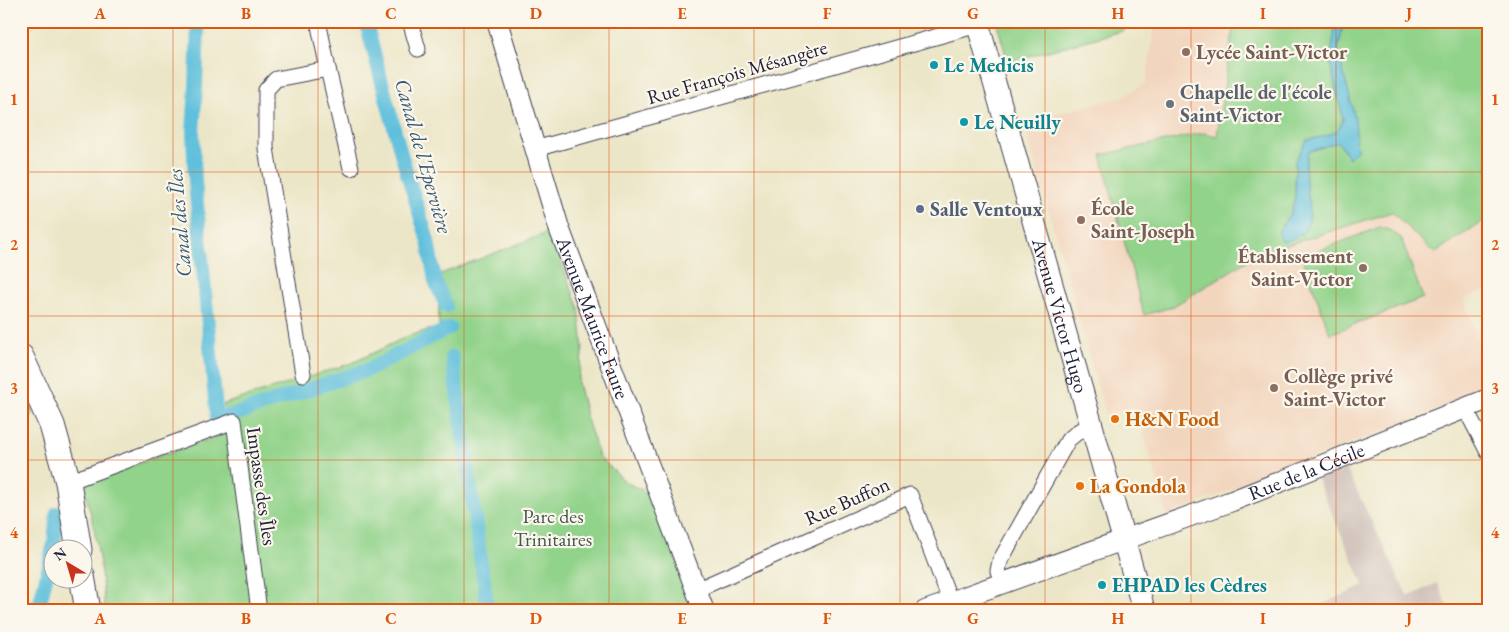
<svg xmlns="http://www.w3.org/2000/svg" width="1509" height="632" font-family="'EB Garamond',serif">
  <rect width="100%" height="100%" fill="#fbf7ec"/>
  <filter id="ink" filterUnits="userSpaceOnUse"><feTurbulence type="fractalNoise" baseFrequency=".02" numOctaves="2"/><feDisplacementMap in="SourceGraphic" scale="10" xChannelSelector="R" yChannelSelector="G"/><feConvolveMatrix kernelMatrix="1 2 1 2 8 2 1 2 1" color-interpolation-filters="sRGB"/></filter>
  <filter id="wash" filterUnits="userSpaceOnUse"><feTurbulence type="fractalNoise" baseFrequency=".0096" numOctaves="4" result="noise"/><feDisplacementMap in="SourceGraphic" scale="20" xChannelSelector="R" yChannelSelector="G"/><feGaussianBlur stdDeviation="1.12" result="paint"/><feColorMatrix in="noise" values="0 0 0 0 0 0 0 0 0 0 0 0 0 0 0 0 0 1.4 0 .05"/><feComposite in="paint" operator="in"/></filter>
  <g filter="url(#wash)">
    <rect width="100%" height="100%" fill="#ece6c8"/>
    <path fill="#f2d5bd" d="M 1155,21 L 1234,21 L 1217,137 L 1204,133 L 1144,315 L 1172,307 L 1258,254 L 1392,212 L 1434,253 L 1488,218 L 1488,289 L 1464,299 L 1488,371 L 1488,390 L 1167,515 L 1143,431 L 1145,430 L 1139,410 L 1137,411 L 1135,406 L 1106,415 L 1024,122 L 1123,97 L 1146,83 Z"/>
    <path fill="#cfc1ba" d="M 1346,468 L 1408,597 L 1437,583 L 1450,611 L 1306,611 L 1364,586 L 1317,479 Z"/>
    <g fill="#91d38a" stroke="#5a7a62">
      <path d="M 996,21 L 1124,21 L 1125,30 L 1008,62 Z"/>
      <path d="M 1234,21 L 1488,21 L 1488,218 L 1434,253 L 1392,212 L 1258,254 L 1172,307 L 1144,315 L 1101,155 L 1188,136 L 1204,133 L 1217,136 Z"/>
      <path d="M 1380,227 L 1391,231 L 1401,238 L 1423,298 L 1330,334 L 1302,257 Z"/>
      <path d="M 549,232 L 579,308 L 583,348 L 578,383 L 587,419 L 599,457 L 627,483 L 653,495 L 698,611 L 105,611 C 101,567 96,525 82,483 L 227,433 L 224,404 L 352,363 L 408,336 L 439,327 L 438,275 Z"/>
      <path d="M 21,385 C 32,406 40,410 21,429 Z"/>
    </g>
    <path fill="#5ebfdc" stroke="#40708c" d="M 1336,21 L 1344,21 L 1338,51 L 1355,118 L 1357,150 L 1349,158 L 1338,142 L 1308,152 C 1306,162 1305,170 1306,180 C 1307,196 1315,215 1305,230 C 1301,236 1291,239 1285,242 L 1279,238 L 1279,230 L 1291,212 L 1295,197 L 1295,161 L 1307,140 C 1323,136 1338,137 1343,119 L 1330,62 Z"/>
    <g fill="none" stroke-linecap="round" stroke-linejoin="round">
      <g stroke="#5ebfdc" stroke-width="14">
        <path d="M 198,21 L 196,87 L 193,132 L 195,182 L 217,421"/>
        <path d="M 373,21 L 366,23 L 402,157 L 428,241 L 435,281 L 446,306"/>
        <path d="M 452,357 L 488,611"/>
        <path d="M 219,420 L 370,369 L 449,328"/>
        <path d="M 38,611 L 54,544 L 57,513"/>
      </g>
    </g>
  </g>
  <g filter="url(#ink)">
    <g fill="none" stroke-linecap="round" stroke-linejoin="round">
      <defs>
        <g id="minor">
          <path d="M 410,21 L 418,49"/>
          <path d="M 328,69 L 351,168"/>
          <path d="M 535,149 L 978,25"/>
          <path d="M 303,374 L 266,148 L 266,90 L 276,79 L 328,69 L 318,21"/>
          <path d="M 1465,408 L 1488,452"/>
          <path d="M 68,482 L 234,421 L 259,611"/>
          <path d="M 1002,582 L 998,571 L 1000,561 L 1068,440 L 1079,431 L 1092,426"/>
          <path d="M 696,590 L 910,495 L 954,611"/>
        </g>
        <g id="tertiary">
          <path id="s1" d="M 497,21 L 559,228 L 704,611"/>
          <path id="s2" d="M 925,611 L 1232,501 L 1488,399"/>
        </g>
        <g id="secondary">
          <path id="s3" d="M 977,21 L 1144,611"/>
        </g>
        <g id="primary">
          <path d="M 21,357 L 52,425 L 68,482 L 79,550"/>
          <path d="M 82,576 L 88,611"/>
        </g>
      </defs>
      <use href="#minor" stroke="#403f50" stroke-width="17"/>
      <use href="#tertiary" stroke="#403f50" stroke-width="22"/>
      <use href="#secondary" stroke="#403f50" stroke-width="24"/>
      <use href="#primary" stroke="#403f50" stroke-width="27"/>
      <use href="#minor" stroke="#fff" stroke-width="15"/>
      <use href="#tertiary" stroke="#fff" stroke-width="20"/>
      <use href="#secondary" stroke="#fff" stroke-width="22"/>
      <use href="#primary" stroke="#fff" stroke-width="25"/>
    </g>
  </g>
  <path fill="none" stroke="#de560e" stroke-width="1" stroke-opacity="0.55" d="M 173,21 L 173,611M 318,21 L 318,611M 464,21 L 464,611M 609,21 L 609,611M 754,21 L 754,611M 900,21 L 900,611M 1045,21 L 1045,611M 1191,21 L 1191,611M 1336,21 L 1336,611M 21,172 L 1488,172M 21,316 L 1488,316M 21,460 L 1488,460"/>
  <g fill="#8d6e63" stroke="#fbf7ec" stroke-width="2">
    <circle cx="1186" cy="52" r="5"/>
    <circle cx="1081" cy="220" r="5"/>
    <circle cx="1363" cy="268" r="5"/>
    <circle cx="1274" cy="388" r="5"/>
  </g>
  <g fill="#0f9aa8" stroke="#fbf7ec" stroke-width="2">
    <circle cx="934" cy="65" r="5"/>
    <circle cx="964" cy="122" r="5"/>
    <circle cx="1102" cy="585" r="5"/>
  </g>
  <circle fill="#6b7280" stroke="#fbf7ec" stroke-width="2" cx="1170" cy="104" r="5"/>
  <circle fill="#5c6f8a" stroke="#fbf7ec" stroke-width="2" cx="920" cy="209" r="5"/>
  <g fill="#e8710a" stroke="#fbf7ec" stroke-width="2">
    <circle cx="1115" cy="419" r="5"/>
    <circle cx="1080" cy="486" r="5"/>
  </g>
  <g text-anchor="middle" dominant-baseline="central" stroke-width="4.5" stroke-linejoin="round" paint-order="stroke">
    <g font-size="20" font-weight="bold" fill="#785e54" stroke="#fbf7ec" text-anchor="start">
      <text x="1196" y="52">Lycée Saint-Victor</text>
      <text x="1091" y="208">École<tspan x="1091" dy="23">Saint-Joseph</tspan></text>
      <text x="1353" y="256" text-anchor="end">Établissement<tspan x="1353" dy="23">Saint-Victor</tspan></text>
      <text x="1284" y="376">Collège privé<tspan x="1284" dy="23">Saint-Victor</tspan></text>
    </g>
    <g font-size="20" font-weight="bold" fill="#0d838f" stroke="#fbf7ec" text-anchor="start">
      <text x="944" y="65">Le Medicis</text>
      <text x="974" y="122">Le Neuilly</text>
      <text x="1112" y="585">EHPAD les Cèdres</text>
    </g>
    <g font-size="20" fill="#22223b" stroke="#fbf7ec">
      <text transform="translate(737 72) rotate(-16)">Rue François Mésangère</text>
      <text stroke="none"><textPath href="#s3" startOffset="306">Avenue Victor Hugo</textPath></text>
      <text stroke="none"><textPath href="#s1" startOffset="312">Avenue Maurice Faure</textPath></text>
      <text stroke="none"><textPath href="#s2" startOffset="406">Rue de la Cécile</textPath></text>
      <text transform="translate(262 486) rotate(82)">Impasse des Îles</text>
      <text transform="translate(847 501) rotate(-24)">Rue Buffon</text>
    </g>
    <g font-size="20" font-weight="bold" fill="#5b616d" stroke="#fbf7ec" text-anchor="start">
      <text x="1180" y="92">Chapelle de l'école<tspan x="1180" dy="23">Saint-Victor</tspan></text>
    </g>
    <g font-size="20" font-weight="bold" fill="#4e5e75" stroke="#fbf7ec" text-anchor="start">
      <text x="930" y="209">Salle Ventoux</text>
    </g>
    <g font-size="20" font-weight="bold" fill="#c56008" stroke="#fbf7ec" text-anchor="start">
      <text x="1125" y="419">H&amp;N Food</text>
      <text x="1090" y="486">La Gondola</text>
    </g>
    <g font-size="20" fill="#435753" stroke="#fbf7ec">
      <text x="553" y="516">Parc des<tspan x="553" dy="23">Trinitaires</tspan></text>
    </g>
    <g font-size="21" font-style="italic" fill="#375973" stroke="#fbf7ec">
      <text transform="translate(424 156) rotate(74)">Canal de l'Epervière</text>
      <text transform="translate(179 223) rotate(-95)">Canal des Îles</text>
    </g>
  </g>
  <rect width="1509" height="632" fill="none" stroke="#fbf7ec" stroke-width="55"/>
  <g transform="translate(68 564) rotate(322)"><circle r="24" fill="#fbf7ec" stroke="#a4a2a5"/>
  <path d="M0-4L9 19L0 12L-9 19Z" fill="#c8321e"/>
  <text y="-8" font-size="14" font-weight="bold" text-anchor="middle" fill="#22223b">N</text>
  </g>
  <rect x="28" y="28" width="1454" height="576" fill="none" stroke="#de560e" stroke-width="2"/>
  <g font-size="16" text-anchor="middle" font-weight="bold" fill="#de560e">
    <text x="100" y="19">A</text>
    <text x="246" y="19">B</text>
    <text x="391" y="19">C</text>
    <text x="536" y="19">D</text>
    <text x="682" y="19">E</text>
    <text x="827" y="19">F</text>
    <text x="973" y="19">G</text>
    <text x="1118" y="19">H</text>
    <text x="1263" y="19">I</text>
    <text x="1409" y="19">J</text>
    <text x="14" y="105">1</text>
    <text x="1495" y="105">1</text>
    <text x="14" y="250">2</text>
    <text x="1495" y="250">2</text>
    <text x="14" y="394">3</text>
    <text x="1495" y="394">3</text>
    <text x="14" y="538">4</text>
    <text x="1495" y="538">4</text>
    <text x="100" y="624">A</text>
    <text x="246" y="624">B</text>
    <text x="391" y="624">C</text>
    <text x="536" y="624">D</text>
    <text x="682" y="624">E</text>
    <text x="827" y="624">F</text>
    <text x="973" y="624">G</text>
    <text x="1118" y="624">H</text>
    <text x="1263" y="624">I</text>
    <text x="1409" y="624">J</text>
  </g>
</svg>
